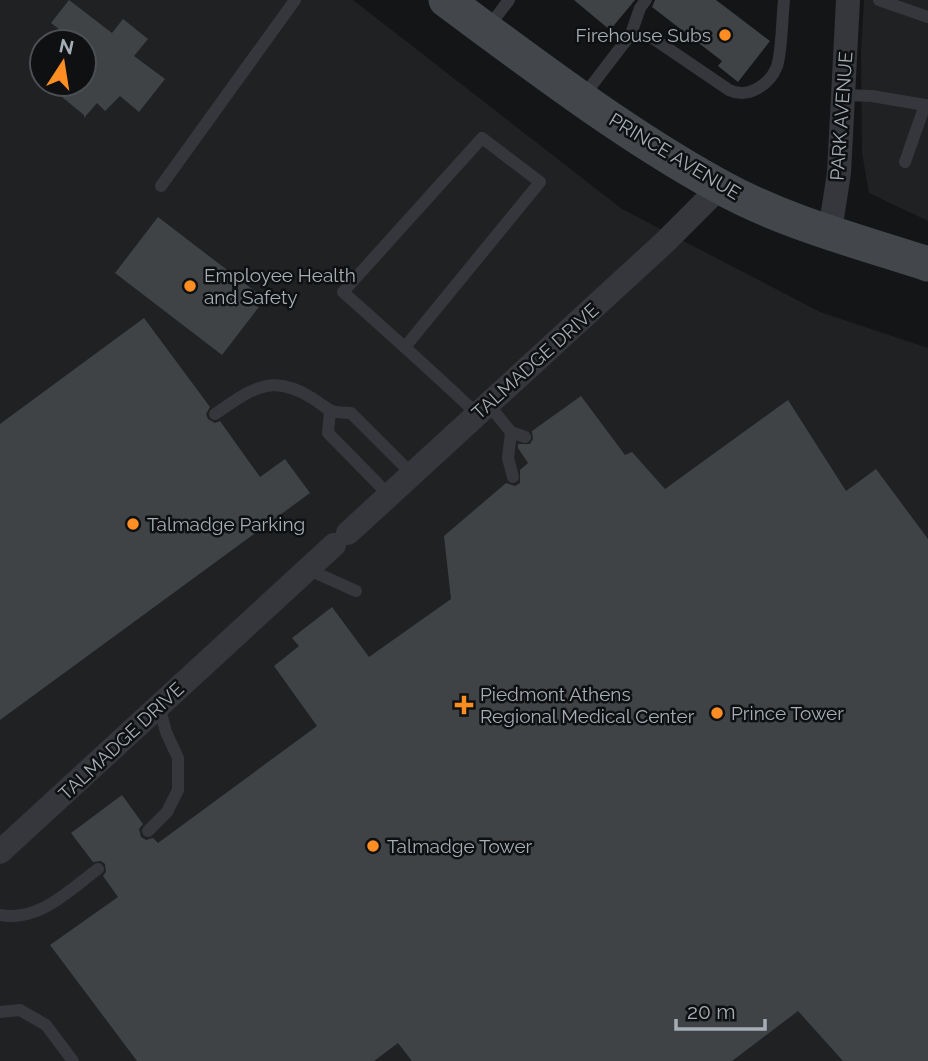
<svg xmlns="http://www.w3.org/2000/svg" width="928" height="1061" font-family="Raleway,sans-serif">
  <rect width="100%" height="100%" fill="#141516"/>
  <g fill="#202123" fill-rule="evenodd">
    <path d="M 0,0 L 353,0 L 622,209 L 820,312 L 928,348 L 928,1061 L 0,1061 ZM 42,42 L 84,42 L 84,84 L 42,84 Z"/>
    <path d="M 864,0 L 928,0 L 928,221 L 869,193 L 862,153 L 861,52 Z"/>
  </g>
  <g fill="#404346">
    <path d="M 69,0 L 112,33 L 123,19 L 148,39 L 134,56 L 165,79 L 139,112 L 120,96 L 105,111 L 97,103 L 84,118 L 84,115 L 46,84 L 84,84 L 84,42 L 76,42 L 51,23 Z"/>
    <path d="M 574,0 L 635,0 L 610,30 Z"/>
    <path d="M 655,0 L 716,0 L 770,41 L 738,82 L 718,66 L 722,61 L 652,7 Z"/>
    <path d="M 158,217 L 265,299 L 222,355 L 115,273 Z"/>
    <path d="M 144,318 L 210,407 L 206,414 L 208,419 L 215,423 L 220,421 L 260,477 L 285,459 L 310,493 L 0,720 L 0,424 Z"/>
    <path d="M 581,396 L 625,455 L 632,452 L 665,489 L 788,400 L 846,491 L 876,469 L 928,539 L 928,1061 L 843,1061 L 798,1011 L 732,1061 L 412,1061 L 398,1043 L 374,1061 L 137,1061 L 50,945 L 118,897 L 103,876 L 106,872 L 105,864 L 101,861 L 93,862 L 71,833 L 122,795 L 143,824 L 139,829 L 141,837 L 146,840 L 153,838 L 158,843 L 317,726 L 274,666 L 299,646 L 292,638 L 332,607 L 369,657 L 451,599 L 444,536 L 506,483 L 515,486 L 520,483 L 520,470 L 528,463 L 518,448 L 518,444 L 530,444 L 533,439 L 532,431 Z"/>
  </g>
  <g fill="none" stroke-linecap="round" stroke-linejoin="round">
    <g stroke="#35373c" stroke-width="12">
      <path d="M 879,0 L 928,17"/>
      <path d="M 487,29 L 509,0"/>
      <path d="M 631,34 L 654,39 L 729,90 C 748,99 770,85 777,66 C 782,51 782,17 784,0"/>
      <path d="M 843,95 L 872,96 L 925,105 L 905,162"/>
      <path d="M 582,98 L 631,34 L 640,8 L 646,0"/>
      <path d="M 161,186 L 295,0"/>
      <path d="M 405,347 L 540,182 L 482,138 L 343,292 C 388,332 433,372 477,414"/>
      <path d="M 488,404 L 511,432 L 525,437"/>
      <path d="M 330,412 L 328,433 L 389,495"/>
      <path d="M 215,414 C 251,390 270,372 312,398 C 332,411 326,412 351,413 L 412,474"/>
      <path d="M 511,432 L 508,458 L 513,477"/>
      <path d="M 307,569 L 356,591"/>
      <path d="M 148,831 L 167,812 L 178,790 L 178,758 L 166,732 L 159,706"/>
      <path d="M 0,915 C 39,922 68,891 98,869"/>
      <path d="M 0,1012 L 20,1010 L 46,1025 L 73,1061"/>
    </g>
    <g stroke="#35373c" stroke-width="24">
      <path d="M 830,231 L 839,173 L 848,0"/>
      <path d="M 348,533 L 665,242 L 720,187"/>
      <path d="M 0,852 L 334,545"/>
    </g>
    <path stroke="#43474c" stroke-width="35" d="M 446,0 C 534,65 623,133 719,186 C 783,222 858,241 928,264"/>
  </g>
  <g fill="#fe8e24" stroke="#0f1011" stroke-width="2.5">
    <circle cx="725" cy="35" r="7"/>
    <circle cx="190" cy="286" r="7"/>
    <circle cx="133" cy="524" r="7"/>
    <path d="M460.5 694.5h7v7h7v7h-7v7h-7v-7h-7v-7h7z"/>
    <circle cx="717" cy="713" r="7"/>
    <circle cx="373" cy="846" r="7"/>
  </g>
  <g text-anchor="middle" dominant-baseline="central" stroke-width="5" stroke-linejoin="round" paint-order="stroke">
    <g font-size="19" fill="#a5aeb7" stroke="#0f1011" text-anchor="start">
      <text x="711" y="35" text-anchor="end">Firehouse Subs</text>
      <text x="204" y="275">Employee Health<tspan x="204" dy="22">and Safety</tspan></text>
      <text x="147" y="524">Talmadge Parking</text>
      <text x="480" y="694">Piedmont Athens<tspan x="480" dy="22">Regional Medical Center</tspan></text>
      <text x="731" y="713">Prince Tower</text>
      <text x="387" y="846">Talmadge Tower</text>
    </g>
    <g font-size="19" fill="#a5aeb7" stroke="#0f1011">
      <text transform="translate(841 116) rotate(-86)">PARK AVENUE</text>
      <text transform="translate(675 156) rotate(31)">PRINCE AVENUE</text>
      <text transform="translate(535 361) rotate(-42)">TALMADGE DRIVE</text>
      <text transform="translate(121 741) rotate(-43)">TALMADGE DRIVE</text>
    </g>
  </g>
  <g transform="translate(63 63) rotate(12)"><circle r="33" fill="#0f1011" stroke="#4b4f53" stroke-width="2"/>
  <path d="M0-5L12 26L0 18L-12 26Z" fill="#fe8e24"/>
  <text y="-10" font-size="19" font-weight="bold" text-anchor="middle" fill="#a5aeb7">N</text>
  </g>
  <path d="M676 1019v10h89v-10" fill="none" stroke="#a5aeb7" stroke-width="3.5"/>
  <text x="687" y="1019" font-size="21" fill="#a5aeb7" stroke="#0f1011" stroke-width="5" paint-order="stroke">20 m</text>
</svg>
